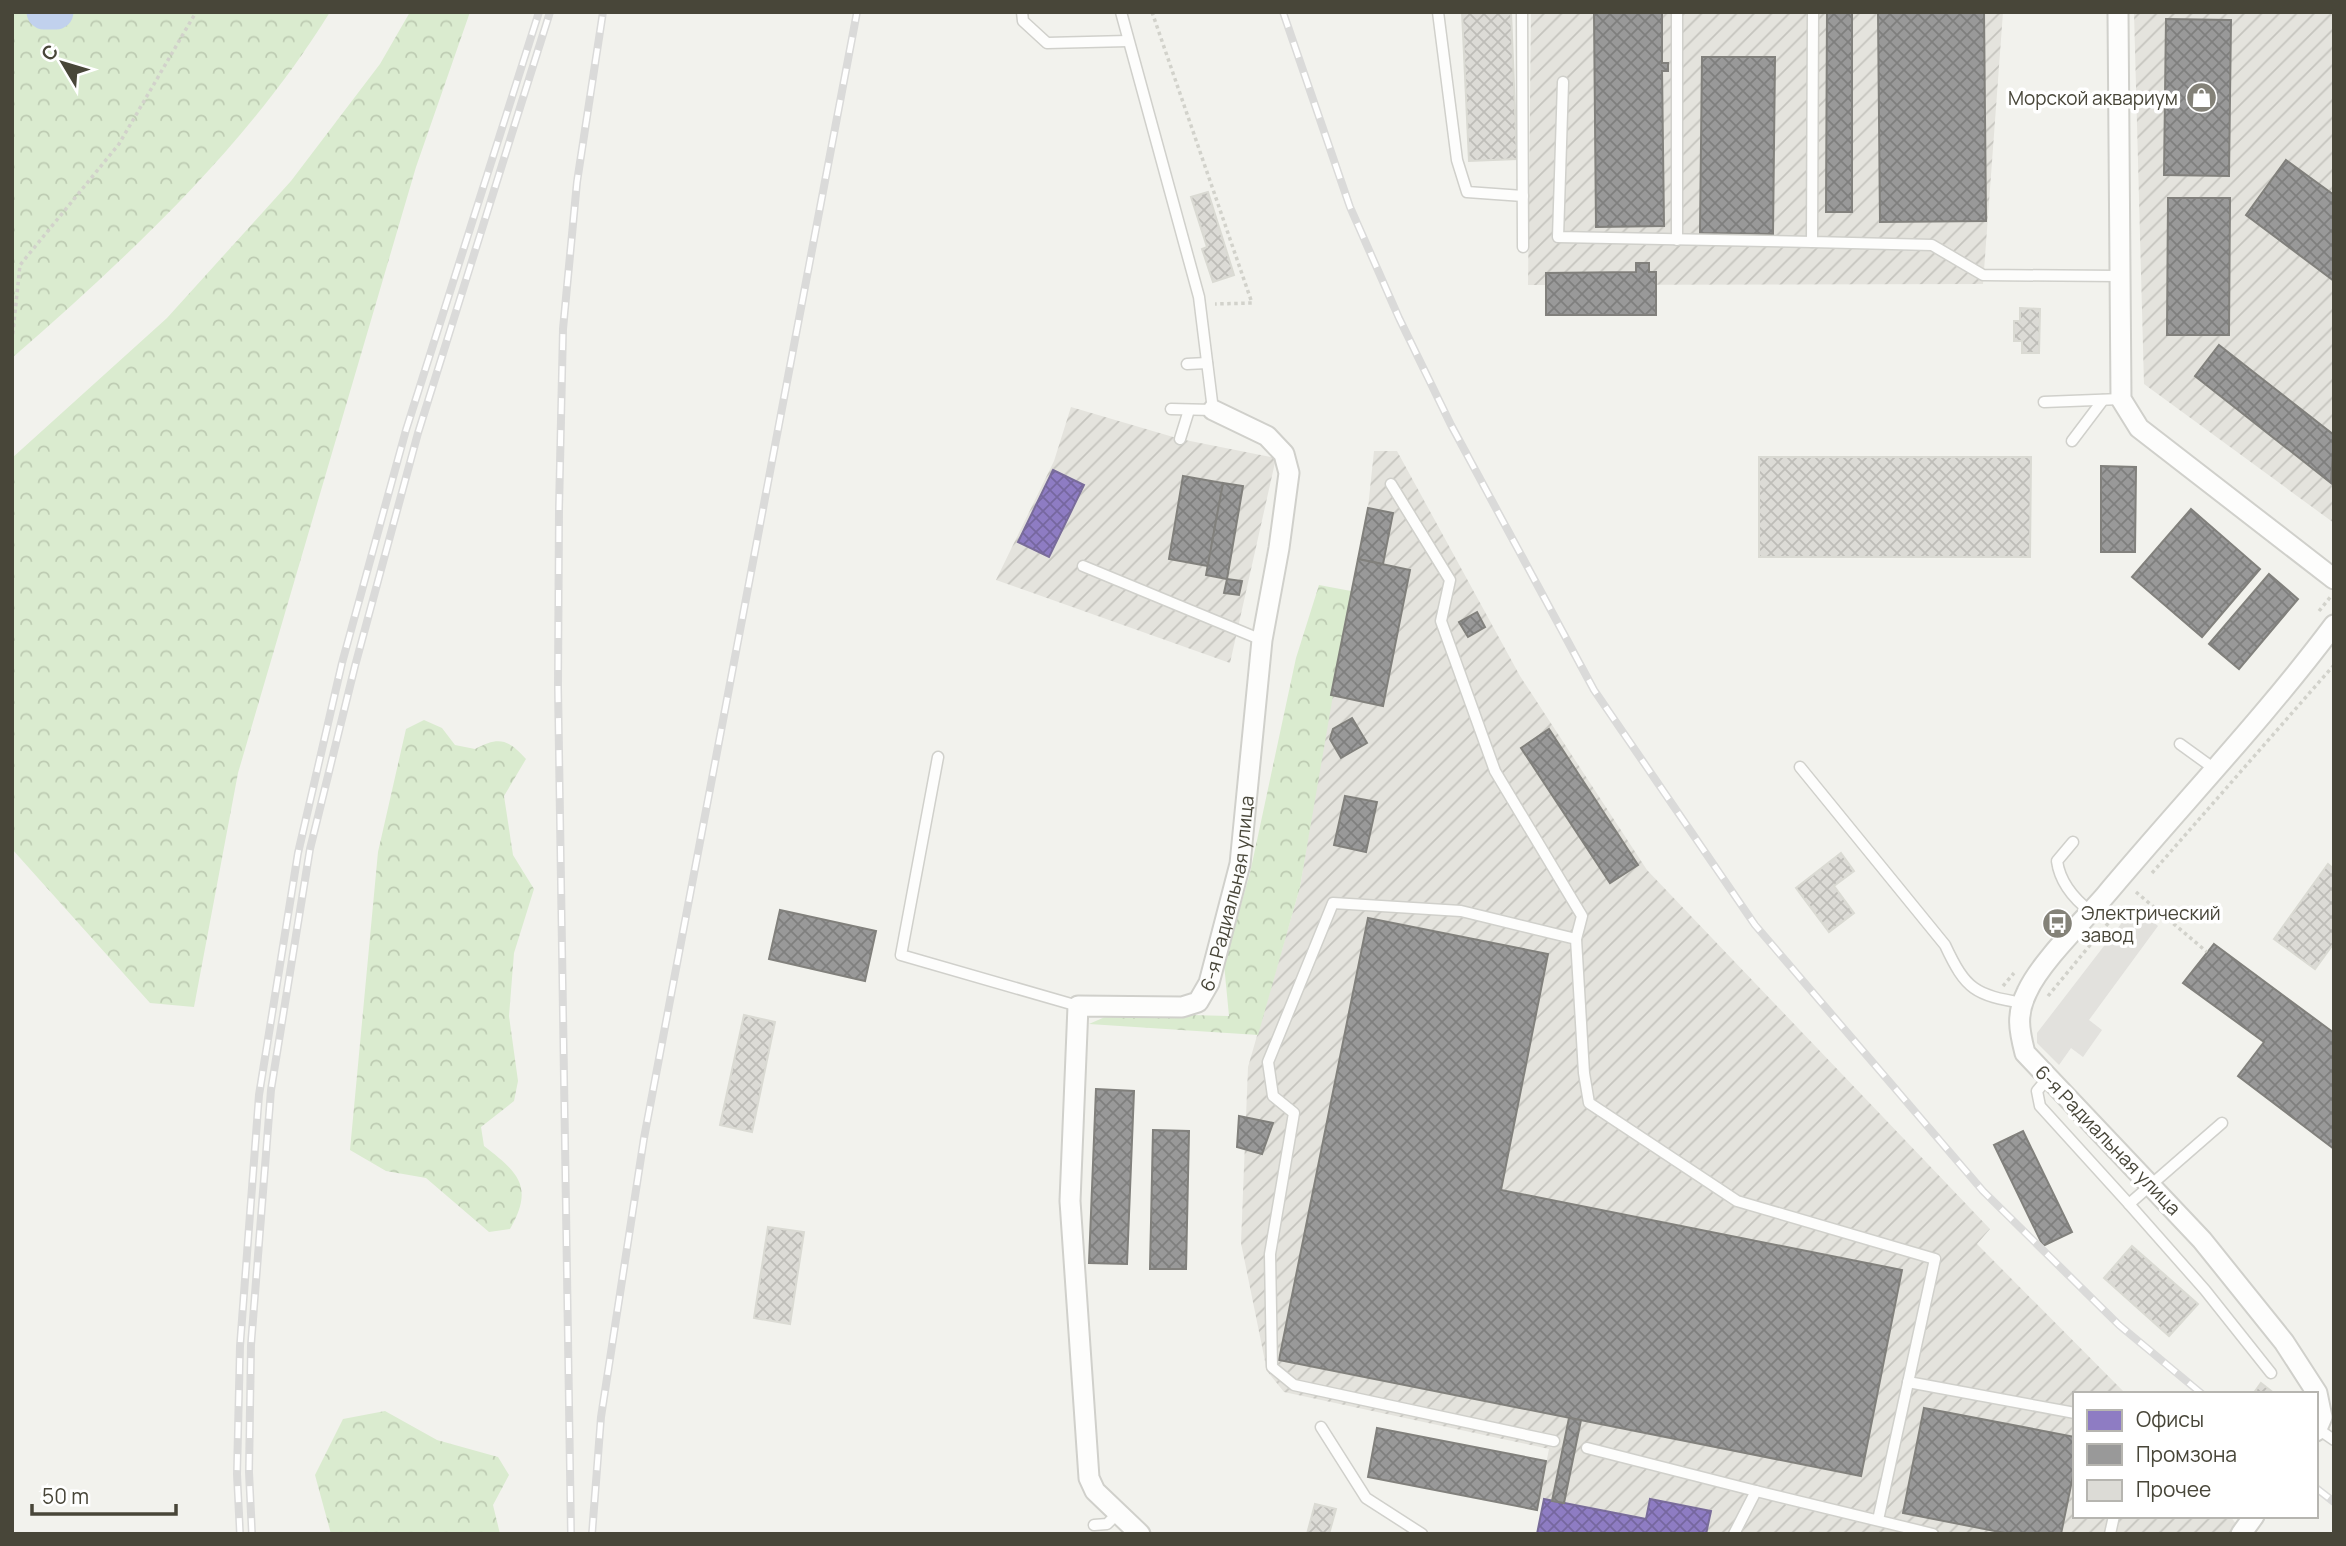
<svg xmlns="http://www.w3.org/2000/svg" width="2346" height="1546" font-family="Manrope,sans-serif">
  <defs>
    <pattern id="industrial-furrows" width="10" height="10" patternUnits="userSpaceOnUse" patternTransform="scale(1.75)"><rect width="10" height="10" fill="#e4e3dd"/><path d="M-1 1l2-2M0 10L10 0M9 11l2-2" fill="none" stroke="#c5c4be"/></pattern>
    <pattern id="forest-crowns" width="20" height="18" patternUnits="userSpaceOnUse" patternTransform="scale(1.75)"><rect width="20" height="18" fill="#daebcf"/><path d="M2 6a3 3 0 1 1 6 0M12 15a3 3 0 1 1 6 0" fill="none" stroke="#bdcbb2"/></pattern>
    <pattern id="offices-cross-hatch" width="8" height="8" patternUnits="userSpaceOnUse" patternTransform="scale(1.75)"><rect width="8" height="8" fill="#8e7cc3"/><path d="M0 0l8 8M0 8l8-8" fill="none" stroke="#76679f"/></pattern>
    <pattern id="industry-cross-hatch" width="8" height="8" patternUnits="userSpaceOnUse" patternTransform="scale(1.75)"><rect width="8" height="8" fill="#999"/><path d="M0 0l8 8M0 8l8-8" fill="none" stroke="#7f7f7e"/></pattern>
    <pattern id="building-cross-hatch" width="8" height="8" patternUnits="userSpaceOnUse" patternTransform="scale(1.75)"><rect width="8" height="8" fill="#dcdbd6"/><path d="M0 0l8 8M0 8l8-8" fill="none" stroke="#bebdb8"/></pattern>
  </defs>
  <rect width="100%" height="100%" fill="#f2f2ed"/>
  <g fill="url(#industrial-furrows)">
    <path d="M 1531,12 L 2003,12 L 1983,284 L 1528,285 Z"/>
    <path d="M 2134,12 L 2334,12 L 2334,523 L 2144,384 Z"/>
    <path d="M 1071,407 L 1180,439 L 1276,458 L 1230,663 L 996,580 L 1054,461 Z"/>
    <path d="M 1374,451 L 1397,451 L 1520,676 L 1647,870 L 1990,1229 L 1977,1244 L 2126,1394 L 2075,1394 L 2075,1516 L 2230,1516 L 2237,1525 L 2230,1534 L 1537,1534 L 1544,1500 L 1539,1499 L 1549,1449 L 1284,1392 L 1267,1371 L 1241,1243 L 1248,1067 L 1300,887 L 1331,695 L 1368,508 Z"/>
  </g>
  <g fill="url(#forest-crowns)">
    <path d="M 12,12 L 330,12 C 248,145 129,256 12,358 Z"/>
    <path d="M 410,12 L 470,12 L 416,167 L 238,773 L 194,1007 L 150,1003 L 12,849 L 12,458 L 167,318 L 291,181 L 380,64 Z"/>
    <path d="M 1319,585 L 1351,591 L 1300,887 L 1258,1035 L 1089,1024 L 1114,1013 L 1229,1016 L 1224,964 L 1250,873 L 1296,658 Z"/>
    <path d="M 424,720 L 442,728 L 455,745 L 475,749 C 499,736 508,739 526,759 L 504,796 L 513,855 L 534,889 L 514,953 L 509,1016 L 518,1081 L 514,1101 L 481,1127 L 484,1146 C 519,1173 534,1187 510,1229 L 489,1232 L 426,1178 L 386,1171 L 350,1150 L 378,852 L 406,729 Z"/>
    <path d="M 385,1411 L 437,1440 L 498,1457 L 509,1475 L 493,1505 L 500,1534 L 331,1534 L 315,1475 L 343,1419 Z"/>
  </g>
  <path fill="#e2e1dd" d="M 2134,907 L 2158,926 L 2089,1020 L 2102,1030 L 2083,1057 L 2071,1048 L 2059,1065 L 2037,1043 L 2037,1033 Z"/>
  <g fill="url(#offices-cross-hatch)" stroke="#796c9a" stroke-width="2">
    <path d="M 1053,470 L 1084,485 L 1049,557 L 1018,542 Z"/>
    <path d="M 1544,1499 L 1646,1519 L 1650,1499 L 1711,1511 L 1706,1534 L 1537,1534 Z"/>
  </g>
  <g fill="url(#industry-cross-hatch)" stroke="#81807c" stroke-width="2">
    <path d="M 1594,12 L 1662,12 L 1662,63 L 1668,63 L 1668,71 L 1662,71 L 1664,226 L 1596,227 Z"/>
    <path d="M 1827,12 L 1852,12 L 1852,212 L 1826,212 Z"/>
    <path d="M 1878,12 L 1984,12 L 1986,221 L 1880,222 Z"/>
    <path d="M 2166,19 L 2231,20 L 2229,176 L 2164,175 Z"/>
    <path d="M 1702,57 L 1775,57 L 1773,234 L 1700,233 Z"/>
    <path d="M 2286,160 L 2334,195 L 2334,281 L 2246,215 Z"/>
    <path d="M 2168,198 L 2230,198 L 2229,335 L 2167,335 Z"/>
    <path d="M 1636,263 L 1649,263 L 1649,272 L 1656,272 L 1656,315 L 1546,315 L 1546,273 L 1636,272 Z"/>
    <path d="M 2219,345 L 2334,435 L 2331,483 L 2195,376 Z"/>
    <path d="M 2101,466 L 2136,467 L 2135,552 L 2101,552 Z"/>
    <path d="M 1183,476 L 1223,483 L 1208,566 L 1169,559 Z"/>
    <path d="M 1223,483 L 1243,486 L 1227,579 L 1206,575 Z"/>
    <path d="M 1368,508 L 1393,513 L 1383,564 L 1358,559 Z"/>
    <path d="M 2191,509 L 2260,569 L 2202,637 L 2132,577 Z"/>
    <path d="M 1358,559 L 1410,570 L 1383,706 L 1331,695 Z"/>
    <path d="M 2269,574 L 2298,599 L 2239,669 L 2209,644 Z"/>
    <path d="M 1227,579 L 1242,581 L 1239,595 L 1224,593 Z"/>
    <path d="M 1477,612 L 1485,627 L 1468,637 L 1459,622 Z"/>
    <path d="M 1352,718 L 1367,743 L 1341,758 L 1330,739 L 1333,729 Z"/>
    <path d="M 1549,729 L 1638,865 L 1610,883 L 1521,748 Z"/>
    <path d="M 1345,796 L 1377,802 L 1366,852 L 1334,845 Z"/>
    <path d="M 780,910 L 876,931 L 865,981 L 769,959 Z"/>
    <path d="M 1368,918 L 1548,954 L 1501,1190 L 1902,1270 L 1861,1476 L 1279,1360 Z"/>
    <path d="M 2214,944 L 2334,1033 L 2334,1149 L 2238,1076 L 2264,1042 L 2183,983 Z"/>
    <path d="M 1096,1089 L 1134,1091 L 1127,1264 L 1089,1263 Z"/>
    <path d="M 1239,1116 L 1273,1123 L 1262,1154 L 1237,1147 Z"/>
    <path d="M 1153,1130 L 1189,1131 L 1186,1269 L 1150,1269 Z"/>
    <path d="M 2023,1131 L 2072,1232 L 2043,1246 L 1994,1145 Z"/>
    <path d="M 1924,1408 L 2075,1437 L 2075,1466 L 2061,1534 L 2010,1534 L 1903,1513 Z"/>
    <path d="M 1569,1418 L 1581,1420 L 1564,1503 L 1552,1501 Z"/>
    <path d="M 1377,1428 L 1546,1461 L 1537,1510 L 1368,1477 Z"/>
  </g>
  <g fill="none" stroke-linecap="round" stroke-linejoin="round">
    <path stroke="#c1d1ed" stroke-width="35" d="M 44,12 L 56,12"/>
  </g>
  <g fill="url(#building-cross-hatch)" stroke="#dadad3" stroke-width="2">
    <path d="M 1462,12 L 1511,12 L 1517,159 L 1469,161 Z"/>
    <path d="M 1208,192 L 1234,275 L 1213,282 L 1202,249 L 1207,247 L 1191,197 Z"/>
    <path d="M 2020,308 L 2040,309 L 2039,353 L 2022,353 L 2022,341 L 2014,341 L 2014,321 L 2020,321 Z"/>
    <path d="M 1759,457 L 2031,457 L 2030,557 L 1759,557 Z"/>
    <path d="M 1841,853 L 1854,871 L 1834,886 L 1854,913 L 1829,932 L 1796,888 Z"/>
    <path d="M 2328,864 L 2334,869 L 2334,943 L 2315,969 L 2274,939 Z"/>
    <path d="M 744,1015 L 775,1022 L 752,1132 L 720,1125 Z"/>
    <path d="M 768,1227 L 804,1232 L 790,1324 L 754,1318 Z"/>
    <path d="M 2132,1246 L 2198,1304 L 2169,1336 L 2104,1278 Z"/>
    <path d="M 2261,1383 L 2275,1394 L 2253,1394 Z"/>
    <path d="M 1315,1504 L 1336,1509 L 1329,1534 L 1307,1534 Z"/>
  </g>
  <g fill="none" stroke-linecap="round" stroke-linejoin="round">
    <defs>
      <g id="lane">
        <path d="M 1022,12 L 1023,21 L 1047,43 L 1128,41"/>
        <path d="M 1121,12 L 1199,297 L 1213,410 L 1171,409"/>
        <path d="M 1438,12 L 1457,160 L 1467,192 L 1523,196"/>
        <path d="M 1522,12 L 1523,247"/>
        <path d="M 1677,12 L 1677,240"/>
        <path d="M 1813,12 L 1812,242 L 1932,245 L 1983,275 L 2118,276"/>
        <path d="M 1563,82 L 1558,237 L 1812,242"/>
        <path d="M 1187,364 L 1207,363"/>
        <path d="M 2044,402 L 2121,399"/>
        <path d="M 1180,439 L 1189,410"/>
        <path d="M 2072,441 L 2103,400"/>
        <path d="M 1391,484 L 1450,580 L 1441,621 L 1495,771 L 1582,916 L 1576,939"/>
        <path d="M 1083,566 L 1262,640"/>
        <path d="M 2180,744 L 2216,770"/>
        <path d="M 938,757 L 901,955 L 1078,1006"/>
        <path d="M 1800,767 L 1945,945 C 1966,990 1975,995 2023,1003"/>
        <path d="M 2073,842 L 2057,861 C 2060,883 2074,899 2091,912"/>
        <path d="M 2047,1079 L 2037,1091 L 2040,1106 L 2129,1204"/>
        <path d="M 2222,1123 L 2129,1204 L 2205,1290 L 2271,1373"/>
        <path d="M 1908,1382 L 2075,1413"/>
        <path d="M 1321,1427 L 1366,1498 L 1422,1534"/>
        <path d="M 2318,1429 L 2334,1440"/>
        <path d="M 1554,1441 L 1294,1385 L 1272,1367 L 1270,1254 L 1294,1113 L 1273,1096 L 1268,1062 L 1333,903 L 1461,911 L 1576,939 L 1584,1073 L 1589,1103 L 1737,1201 L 1935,1259 L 1878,1520"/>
        <path d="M 1587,1448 L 1756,1491"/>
        <path d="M 1094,1525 L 1107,1524 L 1118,1513"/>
        <path d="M 1734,1534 L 1756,1491 L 1933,1534"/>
        <path d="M 2110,1534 L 2114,1516"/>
      </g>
      <g id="street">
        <path d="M 2118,12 L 2121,399 L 2139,428 L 2334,579"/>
        <path d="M 2316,1431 L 2322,1417 L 2317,1393 L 2284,1342 L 2202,1240 L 2025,1053 C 2019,1030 2016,1014 2027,992 C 2040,963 2082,922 2104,897 C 2180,806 2262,721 2334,625"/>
        <path id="s1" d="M 1140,1534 L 1095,1491 L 1089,1478 L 1070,1201 L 1078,1006 L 1182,1007 L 1198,1002 L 1209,983 L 1240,864 L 1262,640 L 1279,548 L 1289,473 L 1284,454 L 1267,436 L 1213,410"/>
        <path d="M 2241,1534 L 2254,1516"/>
      </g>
    </defs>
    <use href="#lane" stroke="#d0d0cb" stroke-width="13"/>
    <use href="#street" stroke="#d0d0cb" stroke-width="23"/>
    <g stroke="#d2d2cb" stroke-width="3.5" stroke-dasharray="3.5 3.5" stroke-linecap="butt">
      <path d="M 1152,12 L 1252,303 L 1215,304"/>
      <path d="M 12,341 L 20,265 L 119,144 L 196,12"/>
      <path d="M 2319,611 L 2332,595"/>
      <path d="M 2152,873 L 2334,665"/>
      <path d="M 2136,892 L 2207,952"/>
      <path d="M 2003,986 L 2014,973"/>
      <path d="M 2048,996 L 2110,921"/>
    </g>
    <use href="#lane" stroke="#fdfdfc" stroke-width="10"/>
    <use href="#street" stroke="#fdfdfc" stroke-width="19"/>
    <defs>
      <g id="rail">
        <path d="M 1283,12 L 1350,207 L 1399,318 L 1451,425 L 1594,690 L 1755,925 L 1983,1191 L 2119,1325 L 2202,1394"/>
        <path d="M 2316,1488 L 2334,1502"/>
        <path d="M 240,1534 L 237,1474 L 240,1346 L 259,1095 L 298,853 L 342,663 L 406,430 L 539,12"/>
        <path d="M 252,1534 L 249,1472 L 251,1345 L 271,1090 L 310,849 L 355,666 L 418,433 L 550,12"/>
        <path d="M 571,1534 L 558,687 L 559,509 L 563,329 L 577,182 L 603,12"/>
        <path d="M 592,1534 L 601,1417 L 644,1138 L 857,12"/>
      </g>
    </defs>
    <use href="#rail" stroke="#dadad9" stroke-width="8"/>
    <use href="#rail" stroke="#fff" stroke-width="5" stroke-dasharray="16" stroke-linecap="butt"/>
  </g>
  <defs>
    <symbol id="shop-disc" viewBox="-11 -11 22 22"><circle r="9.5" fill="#848278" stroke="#fff"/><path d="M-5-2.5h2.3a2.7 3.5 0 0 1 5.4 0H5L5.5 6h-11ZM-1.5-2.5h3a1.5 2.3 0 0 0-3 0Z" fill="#fff"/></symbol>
    <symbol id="bus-disc" viewBox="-11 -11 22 22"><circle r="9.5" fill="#848278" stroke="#fff"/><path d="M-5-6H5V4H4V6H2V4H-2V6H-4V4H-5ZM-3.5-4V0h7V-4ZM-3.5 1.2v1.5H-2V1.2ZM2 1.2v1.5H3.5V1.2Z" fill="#fff"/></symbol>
  </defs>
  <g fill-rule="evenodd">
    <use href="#shop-disc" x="2184" y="80" width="35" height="35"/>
    <use href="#bus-disc" x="2040" y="906" width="35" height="35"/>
  </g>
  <g text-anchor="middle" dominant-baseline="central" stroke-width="7" stroke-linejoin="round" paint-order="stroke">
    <g font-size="19" fill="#484639" stroke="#fff" text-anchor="end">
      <text x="2178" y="98">Морской аквариум</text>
      <text x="2081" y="913" text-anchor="start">Электрический<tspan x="2081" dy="22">завод</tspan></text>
    </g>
    <g font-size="19" fill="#484639" stroke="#fff">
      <text stroke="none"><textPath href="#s1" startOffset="784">6-я Радиальная улица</textPath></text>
      <text transform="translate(2108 1140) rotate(46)">6-я Радиальная улица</text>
    </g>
  </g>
  <rect width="2346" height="1546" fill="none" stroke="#484639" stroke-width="28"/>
  <rect x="2073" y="1392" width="245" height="126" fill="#ffffff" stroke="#b6b5b0" stroke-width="2"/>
  <rect x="2087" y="1410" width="35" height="21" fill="#8e7cc3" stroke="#b6b5b0" stroke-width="2"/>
  <text x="2136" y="1427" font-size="21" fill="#484639">Офисы</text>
  <rect x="2087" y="1444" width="35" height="21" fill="#999999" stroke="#b6b5b0" stroke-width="2"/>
  <text x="2136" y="1462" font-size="21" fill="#484639">Промзона</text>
  <rect x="2087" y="1480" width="35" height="21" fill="#dcdbd6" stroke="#b6b5b0" stroke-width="2"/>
  <text x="2136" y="1497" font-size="21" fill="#484639">Прочее</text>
  <g transform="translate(63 63) rotate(308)" stroke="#ffffff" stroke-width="5" paint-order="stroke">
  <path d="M0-5L12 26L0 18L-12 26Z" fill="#484639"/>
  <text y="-10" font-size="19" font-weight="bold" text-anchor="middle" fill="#484639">С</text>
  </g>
  <path d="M32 1504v10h144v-10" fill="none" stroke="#484639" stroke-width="3.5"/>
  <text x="42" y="1504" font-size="21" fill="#484639" stroke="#ffffff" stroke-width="5" paint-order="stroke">50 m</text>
</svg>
